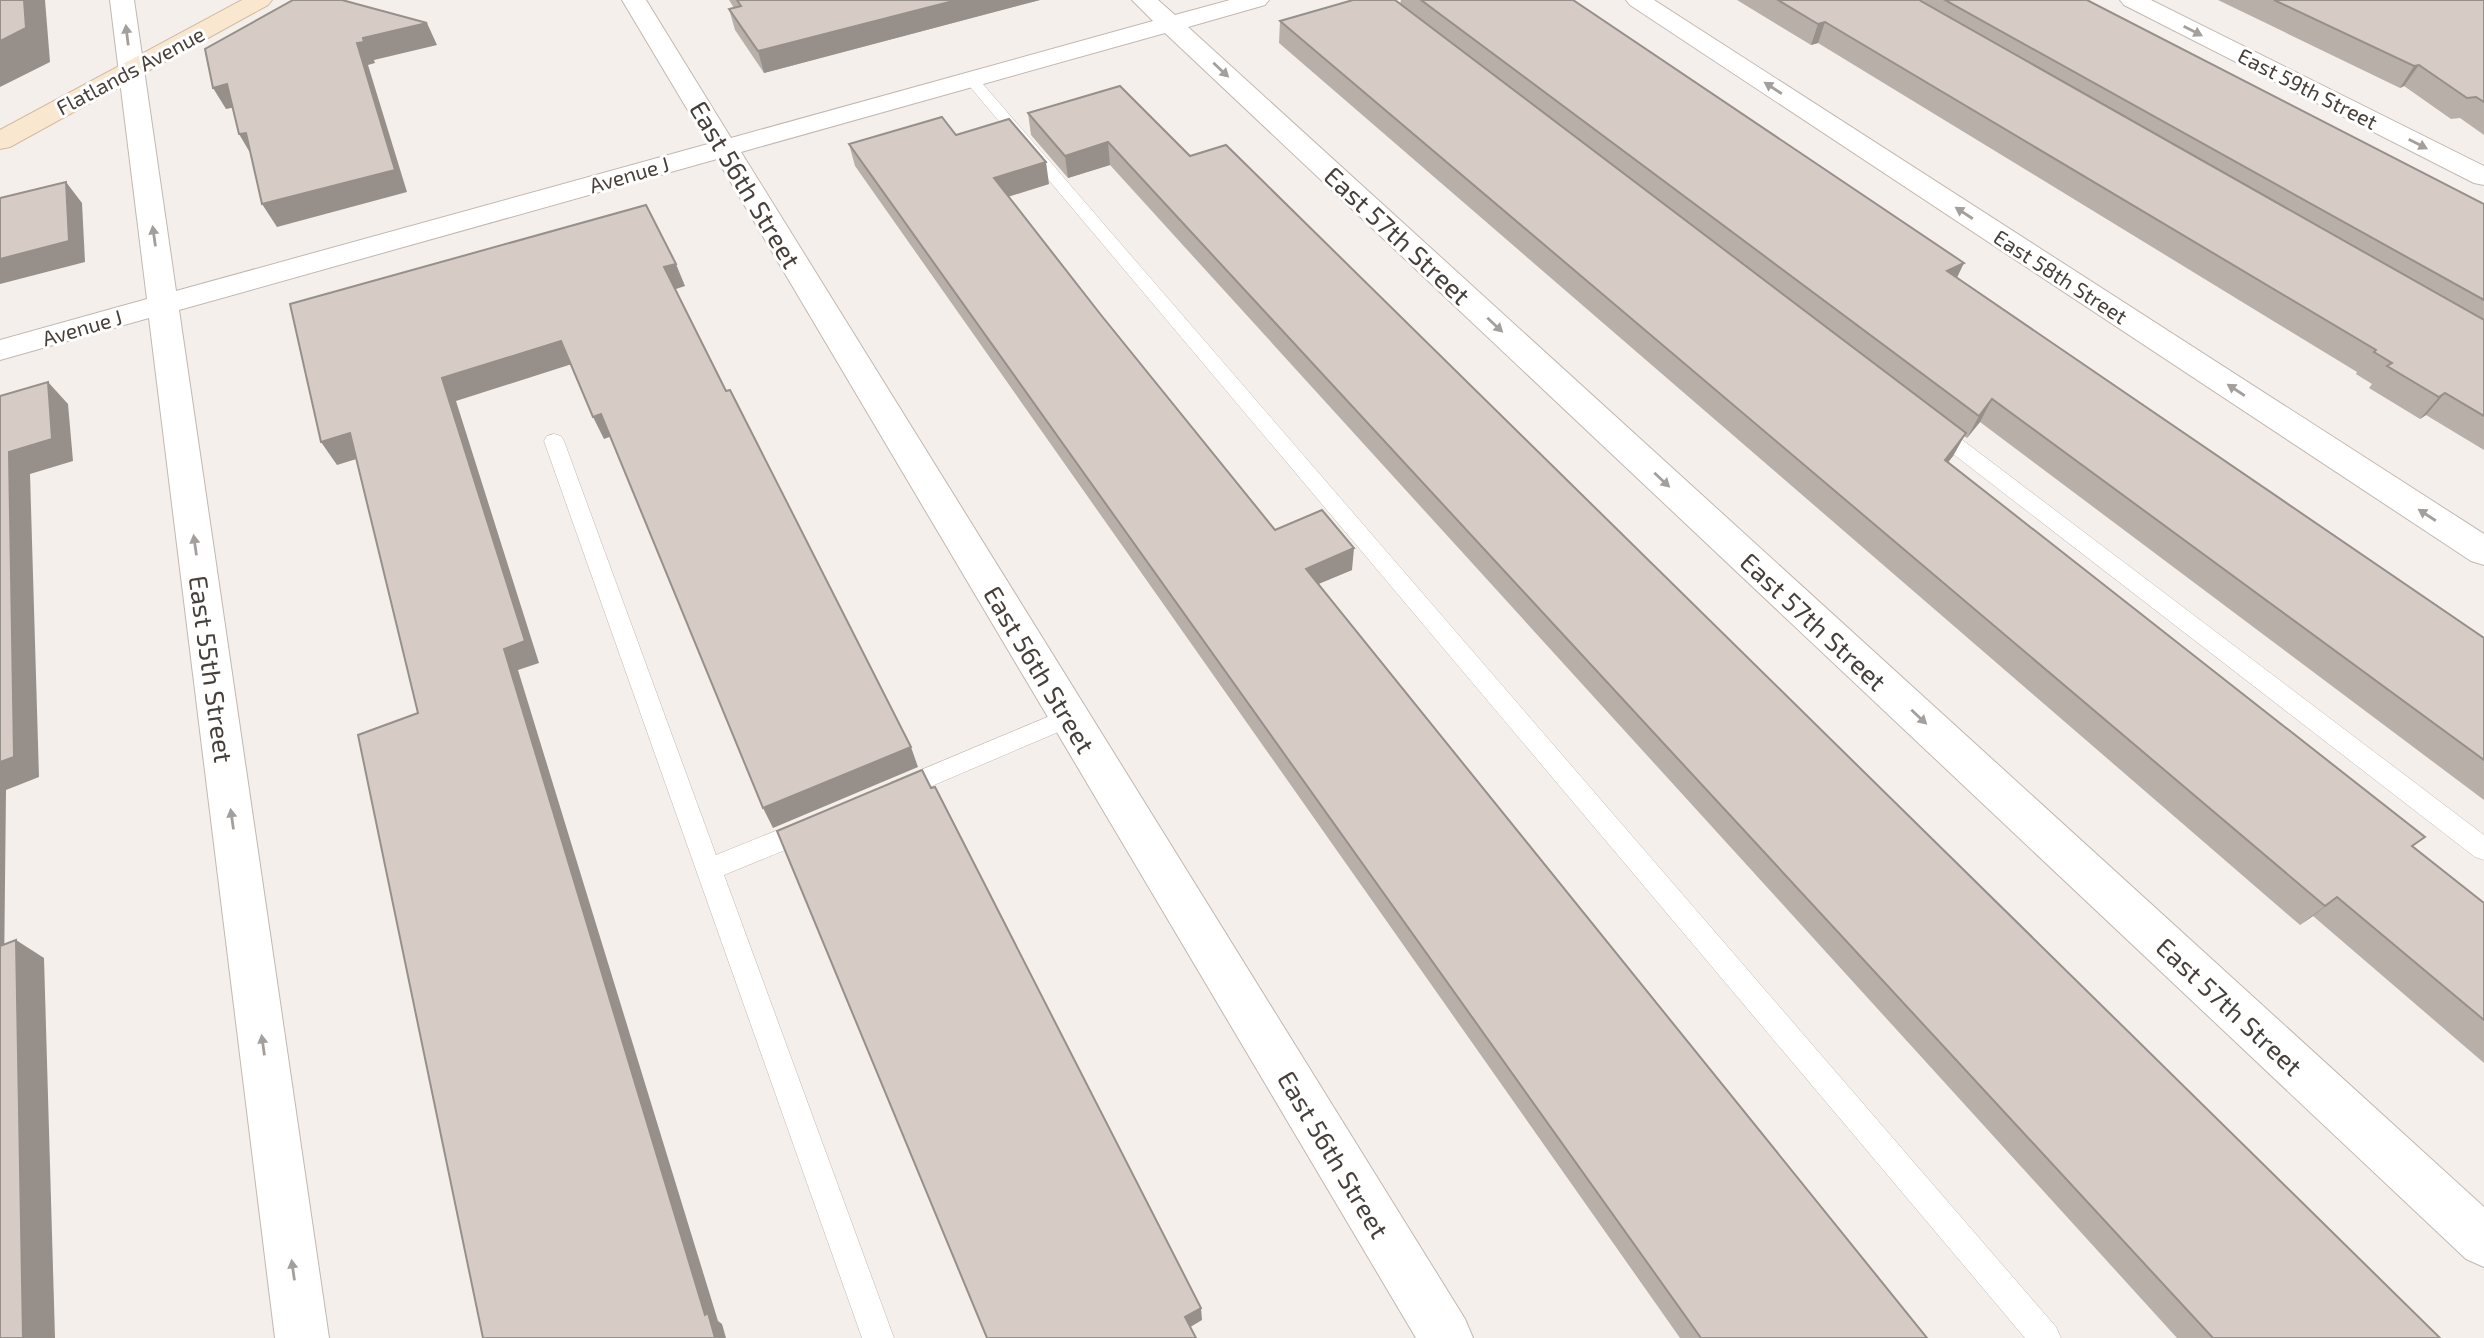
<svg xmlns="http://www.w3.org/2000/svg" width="2484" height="1338" font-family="'Exo 2',sans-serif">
  <rect width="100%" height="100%" fill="#f4efeb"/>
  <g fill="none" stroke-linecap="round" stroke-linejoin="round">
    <defs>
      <g id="service">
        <path d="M 971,74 L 976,76 L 2056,1327 L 2061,1338 L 2025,1338 L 966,82 L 963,79 Z"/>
        <path d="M 1933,421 L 1940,423 L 2484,835 L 2484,860 L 2475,857 L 1926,433 L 1923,428 L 1926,423 Z"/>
        <path d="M 554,434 L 561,436 L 564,441 L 716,855 L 810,817 L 819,820 L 822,828 L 819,836 L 724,875 L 894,1338 L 862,1338 L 544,441 L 547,436 Z"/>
        <path d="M 1069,708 L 1077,710 L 1081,717 L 1077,724 L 899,800 L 890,797 L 887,790 L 890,783 Z"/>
      </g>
      <g id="minor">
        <path d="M 110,0 L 134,0 L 176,291 L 708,144 L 622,0 L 646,0 L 731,138 L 1153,21 L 1132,0 L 1158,0 L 1175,15 L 1230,0 L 1269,0 L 1265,5 L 1188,27 L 2484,1207 L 2484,1267 L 2466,1259 L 1165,33 L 741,152 L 1465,1319 L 1473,1338 L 1416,1338 L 717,159 L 179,310 L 329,1338 L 275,1338 L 149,318 L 0,360 L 0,340 L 147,299 Z"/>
        <path d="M 1626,0 L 1654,0 L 2484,534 L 2484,565 L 2471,561 L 1630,5 Z"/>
        <path d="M 2120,0 L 2151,0 L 2484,166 L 2484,185 L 2474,183 L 2124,5 Z"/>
      </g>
      <path id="secondary" d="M 242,0 L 272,0 L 268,5 L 10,147 L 0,149 L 0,130 Z"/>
    </defs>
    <use href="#service" stroke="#c2b8b1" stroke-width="1"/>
    <use href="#minor" stroke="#c2b8b1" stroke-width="2"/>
    <use href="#secondary" stroke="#d2bca1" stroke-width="2"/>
    <use href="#service" fill="#fff" fill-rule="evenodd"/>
    <use href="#minor" fill="#fff" fill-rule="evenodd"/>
    <use href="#secondary" fill="#f9e7d0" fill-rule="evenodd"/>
  </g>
  <g fill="#b9afa9">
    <path d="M 729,0 L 1040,0 L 764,73 L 735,30 L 729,9 L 734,8 Z"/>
    <path d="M 1401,0 L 1573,0 L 1957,277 L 2484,638 L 2484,800 L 1980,422 L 1967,438 L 1964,436 L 1953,456 L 1948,462 L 2425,837 L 2412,846 L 2484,903 L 2484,1063 L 2313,916 L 2300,925 L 1279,43 L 1280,21 L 1400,4 Z"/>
    <path d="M 1737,0 L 2087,0 L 2484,204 L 2484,450 L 2426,415 L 2420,419 L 2369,388 L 2372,384 L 2356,374 L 2357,372 L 1818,43 L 1811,45 Z"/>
    <path d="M 2218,0 L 2484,0 L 2484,135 L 2460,118 L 2451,119 L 2404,86 L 2400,88 Z"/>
    <path d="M 1028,113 L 1190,156 L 2440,1338 L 2177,1338 L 1110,165 L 1068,178 L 1031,135 Z"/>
    <path d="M 849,144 L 1049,184 L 1008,197 L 1101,315 L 1275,530 L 1352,570 L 1318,584 L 1927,1338 L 1680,1338 L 855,166 Z"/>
  </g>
  <g fill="#968f8a">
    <path d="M 24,0 L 45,0 L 50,62 L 0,87 L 0,41 Z"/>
    <path d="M 957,0 L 1040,0 L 764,73 L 758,51 Z"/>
    <path d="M 1825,22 L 1818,43 L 1811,45 L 1818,24 Z"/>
    <path d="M 427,23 L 437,45 L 374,60 L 375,63 L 368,65 L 407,192 L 277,227 L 262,204 L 357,43 L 363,38 Z"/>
    <path d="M 2419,65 L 2404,86 L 2400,88 L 2414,66 Z"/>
    <path d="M 227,84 L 241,106 L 226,109 L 213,88 Z"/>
    <path d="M 246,133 L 252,156 L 239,134 Z"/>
    <path d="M 1108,142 L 1110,165 L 1068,178 L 1065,156 Z"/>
    <path d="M 1046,162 L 1049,184 L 997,200 L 994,178 Z"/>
    <path d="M 66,182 L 82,203 L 85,262 L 0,284 L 0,259 Z"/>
    <path d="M 1964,263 L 1953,286 L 1947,271 Z"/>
    <path d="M 676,264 L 685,286 L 673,290 L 664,267 Z"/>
    <path d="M 561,341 L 572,364 L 456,401 L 539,663 L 518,670 L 718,1321 L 722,1324 L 726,1338 L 715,1338 L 705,1315 L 504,649 L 442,378 Z"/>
    <path d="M 48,382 L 68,404 L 73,461 L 30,474 L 39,777 L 6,790 L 4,974 L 0,972 L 0,762 L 9,452 Z"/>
    <path d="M 2445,393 L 2426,415 L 2420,419 L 2439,397 Z"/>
    <path d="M 1992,399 L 1980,422 L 1967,438 L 1979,416 Z"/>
    <path d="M 601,414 L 612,436 L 604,439 L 593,417 Z"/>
    <path d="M 350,433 L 366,456 L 337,465 L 321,442 Z"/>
    <path d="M 1966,433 L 1953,456 L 1933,482 L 1945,460 Z"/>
    <path d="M 1354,548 L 1352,570 L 1304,590 L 1306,569 Z"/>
    <path d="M 911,747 L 918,767 L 773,828 L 763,808 Z"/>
    <path d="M 2337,897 L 2313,916 L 2300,925 L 2325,906 Z"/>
    <path d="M 16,940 L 44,958 L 55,1338 L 23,1338 Z"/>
    <path d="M 1201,1308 L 1202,1320 L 1187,1329 L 1185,1317 Z"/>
  </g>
  <g fill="#d7ccc5" stroke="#968f8a" stroke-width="2">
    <path d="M 0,0 L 24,0 L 26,28 L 0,41 Z"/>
    <path d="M 293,0 L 342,0 L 427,23 L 363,38 L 364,42 L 357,43 L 395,170 L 262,204 L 246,133 L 239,134 L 227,84 L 213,88 L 205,49 Z"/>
    <path d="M 737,0 L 957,0 L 758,51 L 729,9 L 741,6 Z"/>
    <path d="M 1353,0 L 1395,0 L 1966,433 L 1945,460 L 2425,837 L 2412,846 L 2484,903 L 2484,1020 L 2337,897 L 2325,906 L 1280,21 Z"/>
    <path d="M 1421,0 L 1573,0 L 1964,263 L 1947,271 L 2484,638 L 2484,760 L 1992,399 L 1979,416 Z"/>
    <path d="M 1778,0 L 1919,0 L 2484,320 L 2484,416 L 2445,393 L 2439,397 L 2387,366 L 2392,363 L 2374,352 L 2376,350 L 1825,22 L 1818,24 Z"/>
    <path d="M 1945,0 L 2087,0 L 2484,204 L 2484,300 Z"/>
    <path d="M 2274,0 L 2484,0 L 2484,102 L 2476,97 L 2467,98 L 2419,65 L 2414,66 Z"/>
    <path d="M 1120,86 L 1190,156 L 1226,145 L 2440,1338 L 2213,1338 L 1108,142 L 1065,156 L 1028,113 Z"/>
    <path d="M 942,117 L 956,135 L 1009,119 L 1046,162 L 994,178 L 1101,315 L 1275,530 L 1322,510 L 1354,548 L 1306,569 L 1927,1338 L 1701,1338 L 849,144 Z"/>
    <path d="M 66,182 L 69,241 L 0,259 L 0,198 Z"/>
    <path d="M 646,205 L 676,264 L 664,267 L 726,391 L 730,390 L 911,747 L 763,808 L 601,414 L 593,417 L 561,341 L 442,378 L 525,641 L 504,649 L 705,1315 L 708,1313 L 715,1338 L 483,1338 L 358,735 L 418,713 L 350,433 L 321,442 L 290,304 Z"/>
    <path d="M 48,382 L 52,439 L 9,452 L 14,757 L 0,762 L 0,396 Z"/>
    <path d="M 922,770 L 931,788 L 935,787 L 1201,1308 L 1185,1317 L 1196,1338 L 987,1338 L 777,831 Z"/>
    <path d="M 16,940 L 23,1338 L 0,1338 L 0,946 Z"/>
  </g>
  <defs><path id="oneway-solid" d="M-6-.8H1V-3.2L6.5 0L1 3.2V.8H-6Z" transform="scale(1.75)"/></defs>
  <g fill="#a39f9c">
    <use href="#oneway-solid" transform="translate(2193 31) rotate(27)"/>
    <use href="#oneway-solid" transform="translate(127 35) rotate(-97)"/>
    <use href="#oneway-solid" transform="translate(1221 70) rotate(43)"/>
    <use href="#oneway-solid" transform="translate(1773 88) rotate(-147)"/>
    <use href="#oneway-solid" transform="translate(2418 144) rotate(27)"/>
    <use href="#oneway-solid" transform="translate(1964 213) rotate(-147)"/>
    <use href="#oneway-solid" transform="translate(154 236) rotate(-98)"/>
    <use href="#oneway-solid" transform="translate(1495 325) rotate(43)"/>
    <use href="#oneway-solid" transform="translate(2236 390) rotate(-147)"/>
    <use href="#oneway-solid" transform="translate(1662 480) rotate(43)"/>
    <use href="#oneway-solid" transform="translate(2427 515) rotate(-147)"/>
    <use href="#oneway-solid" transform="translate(195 545) rotate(-98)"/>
    <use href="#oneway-solid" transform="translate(1919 717) rotate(43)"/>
    <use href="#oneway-solid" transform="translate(232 819) rotate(-98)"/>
    <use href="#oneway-solid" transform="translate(263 1045) rotate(-98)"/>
    <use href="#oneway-solid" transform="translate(293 1270) rotate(-98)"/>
  </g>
  <g text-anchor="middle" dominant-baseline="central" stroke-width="6" stroke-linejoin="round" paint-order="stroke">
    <g font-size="21" fill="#473f3a" stroke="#fff">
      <text transform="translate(130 70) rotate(-28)">Flatlands Avenue</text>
      <text transform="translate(2308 88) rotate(27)">East 59th Street</text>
      <text transform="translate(629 174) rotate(-16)">Avenue J</text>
      <text transform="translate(2061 276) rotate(33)">East 58th Street</text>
      <text transform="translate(82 327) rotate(-16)">Avenue J</text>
    </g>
    <g font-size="26" fill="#473f3a" stroke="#fff">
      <text transform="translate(746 184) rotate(59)">East 56th Street</text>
      <text transform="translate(1398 235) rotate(43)">East 57th Street</text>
      <text transform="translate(1814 621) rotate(43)">East 57th Street</text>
      <text transform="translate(212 669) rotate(82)">East 55th Street</text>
      <text transform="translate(1040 669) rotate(59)">East 56th Street</text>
      <text transform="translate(2230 1006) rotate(43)">East 57th Street</text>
      <text transform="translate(1334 1154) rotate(59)">East 56th Street</text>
    </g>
  </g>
</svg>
